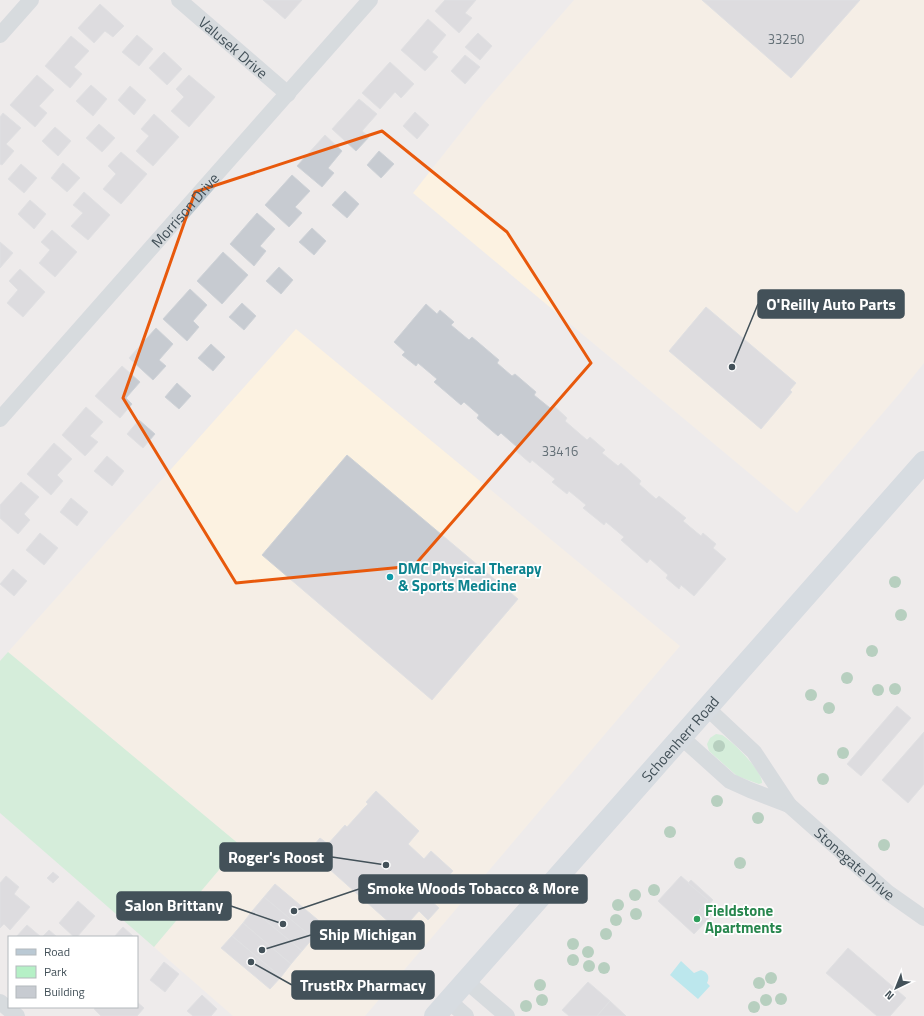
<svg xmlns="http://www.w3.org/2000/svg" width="924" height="1016" font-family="'Titillium Web',sans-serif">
  <rect width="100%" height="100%" fill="#eeebeb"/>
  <g fill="#fcf2e1">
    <path d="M 574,0 L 924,0 L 924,363 L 900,393 L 797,513 L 413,193 L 484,103 Z"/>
    <path d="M 296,329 L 680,646 L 365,1016 L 233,1016 L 154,947 L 239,845 L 8,652 Z"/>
  </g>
  <g fill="#b5f0c6">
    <path d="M 8,652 L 240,845 L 154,947 L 0,813 L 0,661 Z"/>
    <path d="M 716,734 C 718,734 720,735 722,735 C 732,741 763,771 762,783 L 759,784 L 756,783 L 737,776 L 709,751 L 707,744 L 710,738 Z"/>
  </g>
  <path fill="#7fe3f0" d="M 681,961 L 694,973 L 701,970 C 708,972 710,977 707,983 L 710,986 L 698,999 L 670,975 Z"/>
  <g fill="#c7cbd1" stroke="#ced2d7">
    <path d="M 263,0 L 302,0 L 285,19 Z"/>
    <path d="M 445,0 L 476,0 L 465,13 L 472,18 L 459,33 L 435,11 Z"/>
    <path d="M 702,0 L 860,0 L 791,78 Z"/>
    <path d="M 100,4 L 124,26 L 113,37 L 105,31 L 94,43 L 78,28 Z"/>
    <path d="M 428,19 L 446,35 L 432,52 L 438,57 L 425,71 L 401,50 Z"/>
    <path d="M 478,33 L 492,46 L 480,60 L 465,47 Z"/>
    <path d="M 137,35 L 153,49 L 139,66 L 122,52 Z"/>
    <path d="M 71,36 L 89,51 L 74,67 L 82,74 L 70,88 L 45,66 Z"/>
    <path d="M 164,52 L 182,69 L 167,85 L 149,68 Z"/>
    <path d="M 465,55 L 480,67 L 465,84 L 451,71 Z"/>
    <path d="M 390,62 L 414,84 L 401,98 L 395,92 L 380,109 L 362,93 Z"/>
    <path d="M 37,75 L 54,90 L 39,106 L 47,113 L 35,127 L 10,105 Z"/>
    <path d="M 189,75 L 215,97 L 189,127 L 171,111 L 184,97 L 176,89 Z"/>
    <path d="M 91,85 L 107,99 L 93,116 L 76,101 Z"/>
    <path d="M 130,86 L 146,100 L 134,115 L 118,100 Z"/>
    <path d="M 359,99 L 377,114 L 362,131 L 369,137 L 356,151 L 332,129 Z"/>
    <path d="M 415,112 L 429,125 L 417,139 L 403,126 Z"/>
    <path d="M 3,113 L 21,128 L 6,144 L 14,151 L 2,165 L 0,164 L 0,117 Z"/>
    <path d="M 154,114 L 179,137 L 153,166 L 136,151 L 149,136 L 141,129 Z"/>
    <path d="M 99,124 L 115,138 L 102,152 L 86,138 Z"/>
    <path d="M 55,127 L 71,141 L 58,156 L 42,141 Z"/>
    <path d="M 325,135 L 342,151 L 328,168 L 334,173 L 322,187 L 297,166 Z"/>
    <path d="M 379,151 L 394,164 L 381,178 L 367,165 Z"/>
    <path d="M 121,152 L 147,174 L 121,204 L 103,189 L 116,174 L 108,166 Z"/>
    <path d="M 63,163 L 80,178 L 67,192 L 51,178 Z"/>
    <path d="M 21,164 L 37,178 L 24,193 L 8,179 Z"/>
    <path d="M 292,175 L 310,191 L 295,207 L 302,213 L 289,227 L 265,205 Z"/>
    <path d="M 345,191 L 359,204 L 347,218 L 332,205 Z"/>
    <path d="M 84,192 L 110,215 L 88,240 L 71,226 L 83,213 L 73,205 Z"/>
    <path d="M 30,200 L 46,214 L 34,229 L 18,214 Z"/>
    <path d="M 257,213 L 275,229 L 260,246 L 266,251 L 254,266 L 230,244 Z"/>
    <path d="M 312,228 L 326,241 L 314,255 L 299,242 Z"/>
    <path d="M 52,230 L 77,252 L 55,277 L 39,263 L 50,250 L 41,242 Z"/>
    <path d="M 0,242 L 13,253 L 0,268 Z"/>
    <path d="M 223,252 L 248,275 L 222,304 L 197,281 Z"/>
    <path d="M 279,267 L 293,280 L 281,294 L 266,281 Z"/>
    <path d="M 20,269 L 45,292 L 23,317 L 7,303 L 18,290 L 9,281 Z"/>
    <path d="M 190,289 L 207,305 L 193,321 L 199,327 L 187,341 L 163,319 Z"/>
    <path d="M 242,303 L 256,316 L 244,330 L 229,317 Z"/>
    <path d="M 426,304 L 437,314 L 440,310 L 454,322 L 451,325 L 469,340 L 472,337 L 499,360 L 497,363 L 512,376 L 515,374 L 536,392 L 534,395 L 550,408 L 553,405 L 567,418 L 565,421 L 587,440 L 590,437 L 605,450 L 602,453 L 618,466 L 621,463 L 641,481 L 639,484 L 656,499 L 659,496 L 686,518 L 683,521 L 701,536 L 703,533 L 716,544 L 713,548 L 726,559 L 694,596 L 681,585 L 679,589 L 666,578 L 668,575 L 650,559 L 647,563 L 621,540 L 624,537 L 606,522 L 604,525 L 583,508 L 586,505 L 569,491 L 567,494 L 552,482 L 555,479 L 532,460 L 530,463 L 515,450 L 517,447 L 501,433 L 498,436 L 477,418 L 479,415 L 464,402 L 461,405 L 434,382 L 437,379 L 418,363 L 416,366 L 402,355 L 405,352 L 394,342 Z"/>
    <path d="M 706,307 L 796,383 L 790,390 L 792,392 L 761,429 L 669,351 Z"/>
    <path d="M 156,328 L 173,344 L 159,360 L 166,366 L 153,380 L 129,358 Z"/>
    <path d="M 211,344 L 225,357 L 213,371 L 198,358 Z"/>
    <path d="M 122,366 L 140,382 L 126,398 L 132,404 L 120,418 L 95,396 Z"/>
    <path d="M 177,383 L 191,396 L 179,409 L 165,397 Z"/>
    <path d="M 86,407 L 103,422 L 90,436 L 98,442 L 85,456 L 62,435 Z"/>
    <path d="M 139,420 L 155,434 L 143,448 L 127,434 Z"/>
    <path d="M 54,443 L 72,459 L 57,475 L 63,481 L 51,495 L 27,474 Z"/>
    <path d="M 347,455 L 518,599 L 432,700 L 262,555 Z"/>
    <path d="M 107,456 L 124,471 L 112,486 L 94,471 Z"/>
    <path d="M 21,482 L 39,497 L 24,514 L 30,520 L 18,534 L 0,518 L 0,505 Z"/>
    <path d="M 71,498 L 88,512 L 77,526 L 60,512 Z"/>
    <path d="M 40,533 L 58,548 L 44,565 L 26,550 Z"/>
    <path d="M 13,569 L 27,581 L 14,596 L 0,584 Z"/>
    <path d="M 897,706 L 911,718 L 861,776 L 847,764 Z"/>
    <path d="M 924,732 L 924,784 L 908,803 L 882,780 Z"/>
    <path d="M 376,791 L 419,831 L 408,844 L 424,859 L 431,851 L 453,871 L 428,898 L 439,908 L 428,920 L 419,911 L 400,932 L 309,851 L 320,838 L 328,844 L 345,825 L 347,827 L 365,807 L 368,804 L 366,802 Z"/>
    <path d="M 53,872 L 59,877 L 53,883 L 47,878 Z"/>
    <path d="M 6,876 L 19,887 L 14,894 L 30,907 L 10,930 L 4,924 L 0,928 L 0,883 Z"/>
    <path d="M 681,876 L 708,900 L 699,910 L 709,918 L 694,934 L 658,901 Z"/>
    <path d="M 691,880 L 713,900 L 705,909 L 711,915 L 709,918 L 699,910 L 708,900 L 688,883 Z"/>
    <path d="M 275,884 L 324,925 L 313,938 L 264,897 Z"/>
    <path d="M 264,897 L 313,938 L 302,951 L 253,910 Z"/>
    <path d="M 78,901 L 95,916 L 77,937 L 74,937 L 59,923 Z"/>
    <path d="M 253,910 L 302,951 L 291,964 L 243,923 Z"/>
    <path d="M 243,923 L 291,964 L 281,977 L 232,936 Z"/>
    <path d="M 27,925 L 41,937 L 16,937 Z"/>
    <path d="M 123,927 L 134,937 L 114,937 Z"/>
    <path d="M 49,930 L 57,937 L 42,937 Z"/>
    <path d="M 232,936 L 281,977 L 270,989 L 221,948 Z"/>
    <path d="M 848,948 L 906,998 L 890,1016 L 877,1016 L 826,973 Z"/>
    <path d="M 164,962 L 179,974 L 165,992 L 150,980 Z"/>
    <path d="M 588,982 L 610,1001 L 597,1016 L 569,1016 L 562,1010 Z"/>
    <path d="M 202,995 L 217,1009 L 211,1016 L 193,1016 L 187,1011 Z"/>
    <path d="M 610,1001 L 626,1016 L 597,1016 Z"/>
    <path d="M 137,1002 L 144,1008 L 137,1016 L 101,1016 L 94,1009 L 96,1007 L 137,1007 Z"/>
  </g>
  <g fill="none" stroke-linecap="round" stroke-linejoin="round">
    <g stroke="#bbc7cf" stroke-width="16">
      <path id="s1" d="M 179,0 L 288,94"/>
      <path d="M 0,35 L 31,0"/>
      <path id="s2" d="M 0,419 L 370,0"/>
      <path d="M 681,737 L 730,781 L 750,790 L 789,805 L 754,752 L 707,708"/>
      <path id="s3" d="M 789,805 L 887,892 L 924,918"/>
      <path d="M 466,981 L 507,1016"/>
      <path d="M 449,1001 L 466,1016"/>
      <path d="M 0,1002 L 17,1016"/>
    </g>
    <path stroke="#bac9d4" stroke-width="22" id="s4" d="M 435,1016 L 924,462"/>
  </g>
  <g fill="#74ae8b">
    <circle cx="895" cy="582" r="6"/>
    <circle cx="901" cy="615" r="6"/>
    <circle cx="872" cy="651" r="6"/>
    <circle cx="847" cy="678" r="6"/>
    <circle cx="895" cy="689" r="6"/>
    <circle cx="878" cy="690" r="6"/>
    <circle cx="811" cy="695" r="6"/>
    <circle cx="829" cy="708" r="6"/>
    <circle cx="719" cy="746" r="6"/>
    <circle cx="843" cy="753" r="6"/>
    <circle cx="823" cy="779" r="6"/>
    <circle cx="717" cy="801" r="6"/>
    <circle cx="758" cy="818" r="6"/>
    <circle cx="670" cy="832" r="6"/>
    <circle cx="884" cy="845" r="6"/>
    <circle cx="740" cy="863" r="6"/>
    <circle cx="654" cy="890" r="6"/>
    <circle cx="635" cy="895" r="6"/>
    <circle cx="618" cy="905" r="6"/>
    <circle cx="636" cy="914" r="6"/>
    <circle cx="616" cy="920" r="6"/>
    <circle cx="606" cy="934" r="6"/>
    <circle cx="573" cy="944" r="6"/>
    <circle cx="588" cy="952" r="6"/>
    <circle cx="573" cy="960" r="6"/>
    <circle cx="589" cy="966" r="6"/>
    <circle cx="604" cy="968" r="6"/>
    <circle cx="771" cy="978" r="6"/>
    <circle cx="759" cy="983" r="6"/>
    <circle cx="540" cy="985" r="6"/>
    <circle cx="781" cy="999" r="6"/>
    <circle cx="542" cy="1000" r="6"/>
    <circle cx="766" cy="1000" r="6"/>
    <circle cx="526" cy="1006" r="6"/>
    <circle cx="754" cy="1007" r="6"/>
  </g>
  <path d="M0 0H924V1016H0ZM 382,131 L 507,232 L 591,363 L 414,566 L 236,583 L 123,398 L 195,192 Z" fill="#eeebeb" fill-opacity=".55" fill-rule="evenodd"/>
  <path fill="none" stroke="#e8590c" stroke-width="3" stroke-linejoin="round" d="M 382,131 L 507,232 L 591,363 L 414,566 L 236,583 L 123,398 L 195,192 Z"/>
  <circle fill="#0f9aa8" stroke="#fff" stroke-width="1.5" cx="390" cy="577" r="4"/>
  <circle fill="#2e9e5b" stroke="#fff" stroke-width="1.5" cx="697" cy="919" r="4"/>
  <g text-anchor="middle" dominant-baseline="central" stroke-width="3.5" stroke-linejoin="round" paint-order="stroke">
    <g font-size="13" fill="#647077">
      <text x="786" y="39">33250</text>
      <text x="560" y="451">33416</text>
    </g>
    <g font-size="15" fill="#435159" stroke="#fff">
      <text stroke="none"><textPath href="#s1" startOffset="72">Valusek Drive</textPath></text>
      <text stroke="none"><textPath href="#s2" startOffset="279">Morrison Drive</textPath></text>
      <text stroke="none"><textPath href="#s4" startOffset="370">Schoenherr Road</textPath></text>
      <text stroke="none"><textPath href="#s3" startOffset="88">Stonegate Drive</textPath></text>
    </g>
    <g font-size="15" font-weight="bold" fill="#0d838f" stroke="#fff" text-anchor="start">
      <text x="398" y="568">DMC Physical Therapy<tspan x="398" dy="17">&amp; Sports Medicine</tspan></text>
    </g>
    <g font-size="15" font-weight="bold" fill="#27864d" stroke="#fff" text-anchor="start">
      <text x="705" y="910">Fieldstone<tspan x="705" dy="17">Apartments</tspan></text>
    </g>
  </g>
  <path fill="none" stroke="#435159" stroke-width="1.5" d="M732 367L758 304M386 865L332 857M294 911L359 889M283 924L231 906M262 950L311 935M251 962L292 985"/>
  <g fill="#435159" stroke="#fff" stroke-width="1.5">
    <circle cx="732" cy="367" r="4"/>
    <circle cx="386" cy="865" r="4"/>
    <circle cx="294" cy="911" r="4"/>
    <circle cx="283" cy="924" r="4"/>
    <circle cx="262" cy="950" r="4"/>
    <circle cx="251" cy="962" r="4"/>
  </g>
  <g fill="#435159" stroke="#435159" stroke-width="1.5">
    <rect x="758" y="290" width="146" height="28" rx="4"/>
    <rect x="220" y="843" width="112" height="28" rx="4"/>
    <rect x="359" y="875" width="228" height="28" rx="4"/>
    <rect x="117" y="892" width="114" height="28" rx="4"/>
    <rect x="311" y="921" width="113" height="28" rx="4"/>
    <rect x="292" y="971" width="142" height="28" rx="4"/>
  </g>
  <g font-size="16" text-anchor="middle" font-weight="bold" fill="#fff">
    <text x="831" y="310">O'Reilly Auto Parts</text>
    <text x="276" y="863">Roger's Roost</text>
    <text x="473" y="894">Smoke Woods Tobacco &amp; More</text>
    <text x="174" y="911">Salon Brittany</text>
    <text x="368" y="940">Ship Michigan</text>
    <text x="363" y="991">TrustRx Pharmacy</text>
  </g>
  <rect x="8" y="936" width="130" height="72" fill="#ffffff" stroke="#b4b9bd"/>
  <rect x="16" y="949" width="20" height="6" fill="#bac9d4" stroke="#b4b9bd"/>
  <text x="44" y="956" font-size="12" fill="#435159">Road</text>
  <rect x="16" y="966" width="20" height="12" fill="#b5f0c6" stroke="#b4b9bd"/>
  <text x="44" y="976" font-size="12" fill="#435159">Park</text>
  <rect x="16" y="986" width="20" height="12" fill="#c7cbd1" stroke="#b4b9bd"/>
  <text x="44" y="996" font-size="12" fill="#435159">Building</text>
  <g transform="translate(896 988) rotate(223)" stroke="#ffffff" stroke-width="3" paint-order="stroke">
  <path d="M0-3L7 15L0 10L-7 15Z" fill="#435159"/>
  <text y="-6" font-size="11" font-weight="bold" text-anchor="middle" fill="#435159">N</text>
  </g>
</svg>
